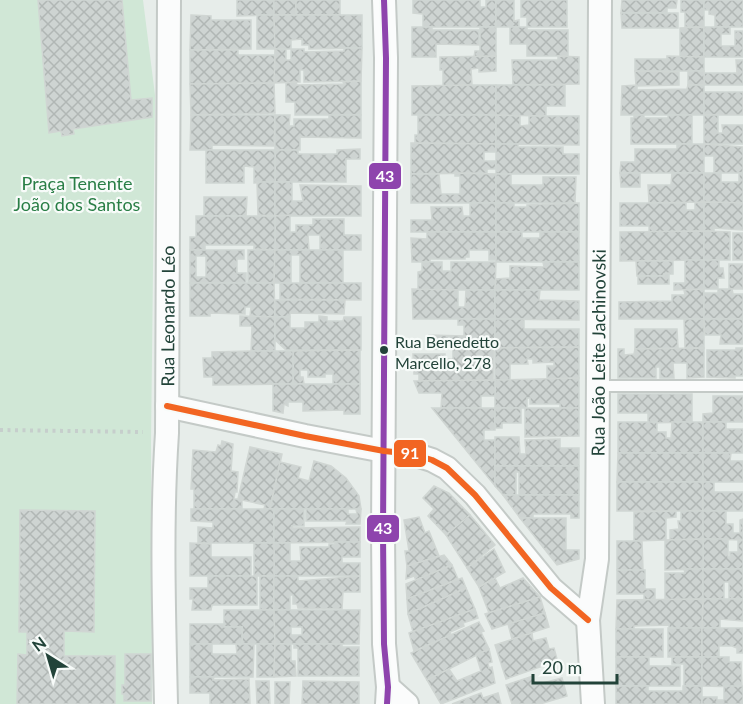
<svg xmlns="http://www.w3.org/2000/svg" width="743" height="704" font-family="Lato,sans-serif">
  <defs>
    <pattern id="building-cross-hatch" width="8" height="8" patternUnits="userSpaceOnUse" patternTransform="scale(1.5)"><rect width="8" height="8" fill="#ced4d2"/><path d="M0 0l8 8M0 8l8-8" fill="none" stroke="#b1b7b5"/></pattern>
  </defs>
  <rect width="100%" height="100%" fill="#e7edea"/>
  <path fill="#d0e7d6" d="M 0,0 L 143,0 L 155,95 L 151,443 L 152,704 L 0,704 Z"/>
  <g fill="url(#building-cross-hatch)" stroke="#d0d6d3" stroke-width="1.5" fill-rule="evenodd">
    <path d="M 38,0 L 122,0 L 131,100 L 152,98 L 152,117 L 73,129 L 74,134 L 62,136 L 61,131 L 49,133 Z"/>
    <path d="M 237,0 L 274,0 L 274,15 L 237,16 Z"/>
    <rect x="274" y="0" width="22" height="15"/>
    <rect x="296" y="0" width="44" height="15"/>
    <path d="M 413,0 L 480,0 L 480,7 L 486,7 L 486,0 L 496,0 L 496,27 L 423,27 L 423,14 L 413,13 Z"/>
    <path d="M 496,0 L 514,0 L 514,21 L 519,20 L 519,27 L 496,27 Z"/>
    <path d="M 521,0 L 567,0 L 567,27 L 527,27 L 527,17 L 521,17 Z"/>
    <path d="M 622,0 L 677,0 L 676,8 L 667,8 L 667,13 L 621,13 Z"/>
    <path d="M 681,0 L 704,0 L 704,27 L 685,27 L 685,12 L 681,12 Z"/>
    <path d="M 704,0 L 743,0 L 743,27 L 715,27 L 715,15 L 709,14 L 709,10 L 704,10 Z"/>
    <path d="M 621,13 L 678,13 L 678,28 L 622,28 Z"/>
    <path d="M 191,15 L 211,16 L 211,20 L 251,20 L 251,49 L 190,50 Z"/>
    <path d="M 257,15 L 274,15 L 275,49 L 257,49 Z"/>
    <path d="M 274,15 L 362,15 L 362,48 L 309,49 L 309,45 L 302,45 L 302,39 L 291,40 L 291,49 L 275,49 Z"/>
    <path d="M 412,27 L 432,27 L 432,30 L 479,30 L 479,45 L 436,44 L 436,57 L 412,57 Z"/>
    <path d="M 480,27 L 496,27 L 496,56 L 474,57 L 475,51 L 480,51 Z"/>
    <path d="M 510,27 L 527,27 L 527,30 L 568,30 L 568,56 L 527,56 L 527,44 L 510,44 Z"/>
    <path d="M 704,27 L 704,57 L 680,57 L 680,28 Z"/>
    <path d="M 704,27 L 730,27 L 730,34 L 721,34 L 721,46 L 735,46 L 735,31 L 743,31 L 743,57 L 704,57 Z"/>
    <path d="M 344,48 L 362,48 L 361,81 L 304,82 L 304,70 L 300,70 L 300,82 L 274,83 L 275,49 L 286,49 L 286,60 L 291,60 L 291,49 L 304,49 L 304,52 L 344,51 Z"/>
    <path d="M 190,50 L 238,50 L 238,55 L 275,55 L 274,83 L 190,84 Z"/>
    <path d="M 496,56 L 496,71 L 479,72 L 479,68 L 471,69 L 472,85 L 443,86 L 443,70 L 440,70 L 440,57 Z"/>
    <path d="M 558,56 L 579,57 L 579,84 L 513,85 L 512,60 L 558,60 Z"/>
    <path d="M 667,56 L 704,57 L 704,71 L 635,71 L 635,59 L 667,59 Z"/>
    <path d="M 736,60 L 743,60 L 743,85 L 704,85 L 704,73 L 737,73 Z"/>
    <path d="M 635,71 L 679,72 L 679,85 L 636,86 Z"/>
    <rect x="688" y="71" width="16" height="14"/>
    <path d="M 361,81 L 361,115 L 295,115 L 295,102 L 286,102 L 286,83 L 296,82 L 297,85 L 344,84 L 343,82 Z"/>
    <path d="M 274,83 L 275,113 L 191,115 L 190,84 Z"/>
    <path d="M 472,85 L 496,85 L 496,115 L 412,115 L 412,86 Z"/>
    <path d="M 496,85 L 565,85 L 565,106 L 546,106 L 546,116 L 496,115 Z"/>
    <path d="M 637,85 L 637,90 L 687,89 L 688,85 L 704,85 L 704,115 L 621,115 L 622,86 Z"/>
    <rect x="704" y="92" width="39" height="23"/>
    <path d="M 191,115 L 275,115 L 274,146 L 212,145 L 212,150 L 190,150 Z"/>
    <path d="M 275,115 L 290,115 L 289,126 L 294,126 L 294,119 L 329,119 L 329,115 L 361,115 L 361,138 L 300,137 L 300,150 L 275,150 Z"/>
    <path d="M 418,115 L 496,115 L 496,144 L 415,143 L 415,135 L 418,135 Z"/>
    <path d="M 496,115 L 520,116 L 520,126 L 529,125 L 529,116 L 579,116 L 579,145 L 496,144 Z"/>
    <path d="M 634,115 L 644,115 L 644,118 L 668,118 L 668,115 L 692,115 L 692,144 L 631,144 L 631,118 L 634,118 Z"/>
    <path d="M 704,115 L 718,115 L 718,133 L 723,133 L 722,125 L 743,125 L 743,144 L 704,144 Z"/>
    <path d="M 411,143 L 496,144 L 496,152 L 484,152 L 484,161 L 496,161 L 496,169 L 487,169 L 487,173 L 411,174 Z"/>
    <path d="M 496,144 L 518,144 L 518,147 L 563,147 L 563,154 L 579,154 L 579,174 L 496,174 Z"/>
    <path d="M 677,144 L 704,144 L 704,173 L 620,173 L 621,162 L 635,162 L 635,149 L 677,149 Z"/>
    <path d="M 704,144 L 743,147 L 743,173 L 714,173 L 714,156 L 704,156 Z"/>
    <path d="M 360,149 L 360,159 L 346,159 L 346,182 L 275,182 L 275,150 L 298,150 L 298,154 L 337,154 L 337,150 Z"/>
    <path d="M 206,150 L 275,150 L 275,182 L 254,183 L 254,167 L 244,166 L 244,183 L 206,183 Z"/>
    <path d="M 455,173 L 496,174 L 496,203 L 411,203 L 411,174 L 439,174 L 441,194 L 460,194 L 460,176 L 455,176 Z"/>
    <path d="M 620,173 L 640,173 L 640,187 L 621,187 Z"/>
    <path d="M 672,173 L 704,173 L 704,202 L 649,203 L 648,185 L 671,185 Z"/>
    <path d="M 704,173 L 721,173 L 721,182 L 739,182 L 739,173 L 743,173 L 743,203 L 704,202 Z"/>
    <path d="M 496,174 L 511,174 L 511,185 L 543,185 L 543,177 L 576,177 L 575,203 L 496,203 Z"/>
    <path d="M 257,182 L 275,182 L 275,216 L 258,215 Z"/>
    <path d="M 275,182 L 292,182 L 292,201 L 303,201 L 300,185 L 361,186 L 361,216 L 275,216 Z"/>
    <path d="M 204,197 L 247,197 L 246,216 L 204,216 Z"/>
    <path d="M 704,202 L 704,231 L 649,232 L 649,226 L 620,226 L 620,203 L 686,203 L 686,210 L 695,210 L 695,203 Z"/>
    <path d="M 704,202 L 743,203 L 743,230 L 714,228 L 714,231 L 704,231 Z"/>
    <path d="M 470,203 L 496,203 L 496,232 L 411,232 L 411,220 L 432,220 L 431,207 L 462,207 L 463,216 L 470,216 Z"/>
    <path d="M 496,203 L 514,203 L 514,207 L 527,207 L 527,205 L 579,203 L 579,232 L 496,232 Z"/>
    <path d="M 290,215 L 290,232 L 296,232 L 296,225 L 313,225 L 313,219 L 344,219 L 344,235 L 361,235 L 361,250 L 320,250 L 320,235 L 308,235 L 309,250 L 275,250 L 275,216 Z"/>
    <path d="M 196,216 L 275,216 L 275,250 L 254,249 L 254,245 L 205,245 L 205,250 L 190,250 L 190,237 L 196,237 Z"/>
    <path d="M 704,231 L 704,260 L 620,261 L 620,232 Z"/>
    <path d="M 704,231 L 730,232 L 730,260 L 704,260 Z"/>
    <path d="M 427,232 L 496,232 L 496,260 L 489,260 L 489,250 L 469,250 L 469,257 L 465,257 L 465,259 L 430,259 L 430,262 L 412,262 L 411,238 L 427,239 Z"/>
    <path d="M 496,232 L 522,232 L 522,238 L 540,238 L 540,232 L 579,232 L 579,262 L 496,262 Z"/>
    <rect x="733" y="233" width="10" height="27"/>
    <path d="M 190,250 L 244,250 L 244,259 L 237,259 L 237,273 L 246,273 L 246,283 L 190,283 ZM 196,256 L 206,256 L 206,277 L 196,277 Z"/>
    <path d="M 248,250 L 275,250 L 274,283 L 248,283 Z"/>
    <path d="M 275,250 L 343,250 L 343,283 L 300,283 L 300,255 L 291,255 L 291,283 L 274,283 Z"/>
    <path d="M 685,260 L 704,260 L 704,289 L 674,290 L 674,283 L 685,283 Z"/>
    <path d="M 704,260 L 719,260 L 719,268 L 723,268 L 724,278 L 718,278 L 718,289 L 704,289 Z"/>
    <path d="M 636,261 L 673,261 L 673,274 L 664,274 L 664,276 L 637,276 Z"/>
    <path d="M 422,262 L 442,262 L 442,271 L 451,271 L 451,262 L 496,262 L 495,290 L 418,290 L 418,272 L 422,271 Z"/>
    <path d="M 543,262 L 579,262 L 579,290 L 495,290 L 496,279 L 510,278 L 510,266 L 544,267 Z"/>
    <rect x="729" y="264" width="14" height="25"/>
    <path d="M 669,273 L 669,284 L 638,284 L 638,276 L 664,276 L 664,274 Z"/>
    <path d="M 190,283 L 274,283 L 275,317 L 250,316 L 251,307 L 245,307 L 245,314 L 210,313 L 210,316 L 190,316 Z"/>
    <path d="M 280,283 L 361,283 L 361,300 L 280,299 Z"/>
    <path d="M 412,289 L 458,290 L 458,307 L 465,307 L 466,290 L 495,290 L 495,319 L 413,319 Z"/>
    <path d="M 704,289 L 704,319 L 619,319 L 619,302 L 672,301 L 672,295 L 685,295 L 684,290 Z"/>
    <path d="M 718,289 L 732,289 L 733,294 L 743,294 L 743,319 L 704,319 L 704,293 L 718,293 Z"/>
    <path d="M 495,290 L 540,290 L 539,300 L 579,301 L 579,320 L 495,319 Z"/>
    <path d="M 275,300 L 345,300 L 344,314 L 290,313 L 290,317 L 275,317 Z"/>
    <path d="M 240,316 L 275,317 L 275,351 L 251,351 L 252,326 L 240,326 Z"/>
    <path d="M 319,316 L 327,317 L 327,321 L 343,321 L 344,317 L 361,317 L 361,350 L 286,350 L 275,340 L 275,317 L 290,317 L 290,328 L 305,328 L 305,322 L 319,322 Z"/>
    <path d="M 458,319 L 495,319 L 495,348 L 429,349 L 429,335 L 464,336 L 464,325 L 458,325 Z"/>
    <path d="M 495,319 L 524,319 L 524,329 L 579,329 L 579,347 L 495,348 Z"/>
    <path d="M 684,319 L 704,319 L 704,348 L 685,348 Z"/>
    <path d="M 704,319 L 743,319 L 743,344 L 720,344 L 721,335 L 705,335 Z"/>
    <path d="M 635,329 L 677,329 L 678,348 L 635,349 Z"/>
    <path d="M 579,347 L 579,378 L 547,379 L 547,366 L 554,366 L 554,362 L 533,363 L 533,359 L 527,359 L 528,364 L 510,364 L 510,380 L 495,380 L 495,348 Z"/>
    <path d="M 453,348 L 494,348 L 493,380 L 419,381 L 419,374 L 414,374 L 413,354 L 445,354 L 445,359 L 453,359 Z"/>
    <path d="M 704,348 L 704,377 L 687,378 L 687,363 L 673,363 L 674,378 L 660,378 L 660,367 L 656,367 L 656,378 L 618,378 L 618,349 L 624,349 L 624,355 L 634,354 L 635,349 Z"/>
    <path d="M 736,348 L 743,348 L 743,376 L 735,376 L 735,378 L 707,377 L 707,350 L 736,350 Z"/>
    <path d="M 360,350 L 360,384 L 333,384 L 333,374 L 325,374 L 325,377 L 308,377 L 308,370 L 300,370 L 300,377 L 303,377 L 304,384 L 293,384 L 293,351 Z"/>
    <path d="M 251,351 L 293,351 L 293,384 L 213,385 L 213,377 L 204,377 L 203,358 L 212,358 L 212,352 Z"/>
    <path d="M 579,378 L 579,408 L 560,408 L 560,404 L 530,404 L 530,398 L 527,398 L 527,408 L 495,408 L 495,380 Z"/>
    <path d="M 495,380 L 495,396 L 481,396 L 481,408 L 441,408 L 442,393 L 419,393 L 414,381 Z"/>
    <path d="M 273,384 L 360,384 L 360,414 L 344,414 L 344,410 L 303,411 L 303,402 L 288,402 L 288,406 L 284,404 L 283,413 L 273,411 Z"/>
    <path d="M 618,394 L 692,394 L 692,422 L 648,423 L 648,413 L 618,413 Z"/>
    <path d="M 713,396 L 743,396 L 743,422 L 703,422 L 703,414 L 713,413 Z"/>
    <path d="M 432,408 L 495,408 L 495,430 L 484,430 L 484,440 L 495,440 L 495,486 Z"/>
    <path d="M 495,408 L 521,408 L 521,423 L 502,423 L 502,428 L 495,428 Z"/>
    <path d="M 525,408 L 579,408 L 579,436 L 525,437 Z"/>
    <path d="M 618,422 L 657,422 L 657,432 L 666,432 L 666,438 L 671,438 L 672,422 L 703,422 L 703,453 L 618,453 Z"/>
    <path d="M 703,422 L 726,422 L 726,429 L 743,429 L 743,453 L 703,453 Z"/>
    <path d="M 495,437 L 519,437 L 520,454 L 526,454 L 525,440 L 560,439 L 560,448 L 579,448 L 579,466 L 495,466 Z"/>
    <path d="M 222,441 L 233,444 L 231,471 L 238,472 L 237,492 L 235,492 L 234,499 L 238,499 L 250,447 L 282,454 L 270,509 L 264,509 L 265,505 L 242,500 L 242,509 L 194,509 L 194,489 L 191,489 L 193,450 L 216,452 L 218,445 L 221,446 Z"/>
    <path d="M 618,453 L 703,453 L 703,482 L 617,482 Z"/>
    <path d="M 703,453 L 731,453 L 730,461 L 743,461 L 743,482 L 703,482 Z"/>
    <path d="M 314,461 L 331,466 L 346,478 L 359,496 L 361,509 L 270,509 L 280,462 L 301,467 L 298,478 L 309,481 Z"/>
    <path d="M 495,466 L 579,466 L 579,495 L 519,495 L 519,472 L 516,472 L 516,495 L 503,495 L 495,486 Z"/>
    <rect x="617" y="482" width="86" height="29"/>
    <path d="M 703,482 L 714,482 L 714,492 L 743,492 L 743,511 L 703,511 Z"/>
    <path d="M 434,486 L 449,493 L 470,515 L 446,535 L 428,516 L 434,509 L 423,498 Z"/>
    <path d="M 503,495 L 579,495 L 579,518 L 571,518 L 571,514 L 533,514 L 533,518 L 520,518 Z"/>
    <path d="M 191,509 L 274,509 L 274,543 L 198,543 L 198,527 L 213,528 L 213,522 L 191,521 Z"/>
    <path d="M 274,509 L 304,509 L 304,526 L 292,526 L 293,528 L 360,527 L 360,542 L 274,543 Z"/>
    <path d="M 306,509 L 348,509 L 348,514 L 357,514 L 356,509 L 361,509 L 360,524 L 346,524 L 347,521 L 306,521 Z"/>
    <path d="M 20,510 L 95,511 L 94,632 L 64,631 L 64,656 L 115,656 L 115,704 L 17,704 L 18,654 L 27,655 L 27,632 L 19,632 Z"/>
    <path d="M 676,511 L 676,517 L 666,518 L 666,540 L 634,541 L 634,512 Z"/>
    <path d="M 681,511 L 703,511 L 703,539 L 670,540 L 670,530 L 679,529 L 678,521 L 681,521 Z"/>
    <path d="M 703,511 L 726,511 L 726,524 L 733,524 L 733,533 L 740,533 L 740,520 L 743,519 L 743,540 L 703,539 Z"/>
    <path d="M 470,515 L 495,545 L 467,568 L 446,535 Z"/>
    <path d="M 419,517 L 425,533 L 429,531 L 439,556 L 407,566 L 405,551 L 409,551 L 404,520 Z"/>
    <path d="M 520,518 L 566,518 L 566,550 L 579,550 L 579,559 L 557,565 Z"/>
    <path d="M 703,539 L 728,539 L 728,557 L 730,557 L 730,552 L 738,552 L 738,540 L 743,540 L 743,569 L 703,569 Z"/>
    <path d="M 703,539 L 703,569 L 665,570 L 665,540 Z"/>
    <path d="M 617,541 L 642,541 L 643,570 L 617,570 Z"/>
    <path d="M 335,542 L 360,542 L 360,557 L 342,557 L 342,563 L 360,563 L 360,576 L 274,576 L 274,543 L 290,543 L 290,561 L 301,561 L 300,547 L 329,547 L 329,544 L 335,544 Z"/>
    <path d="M 190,543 L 211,544 L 211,557 L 251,557 L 251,576 L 190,576 Z"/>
    <rect x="254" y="543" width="20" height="33"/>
    <path d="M 494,549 L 505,572 L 479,587 L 467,568 Z"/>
    <path d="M 444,555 L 452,565 L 416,580 L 414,576 L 406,579 L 407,566 Z"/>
    <path d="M 452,565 L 458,579 L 407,599 L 406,584 Z"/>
    <path d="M 684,569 L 703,569 L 703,599 L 665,600 L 665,573 L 685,573 Z"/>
    <path d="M 703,569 L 743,569 L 743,599 L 729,599 L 729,582 L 724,582 L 724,599 L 703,599 Z"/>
    <path d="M 617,570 L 645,570 L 645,589 L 655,589 L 655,600 L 644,600 L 644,594 L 617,594 Z"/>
    <path d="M 208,576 L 257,576 L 257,605 L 212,605 L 211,610 L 192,610 L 193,599 L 190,599 L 190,588 L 208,588 Z"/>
    <rect x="260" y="576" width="14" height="34"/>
    <path d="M 274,576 L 298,576 L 298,581 L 360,576 L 360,592 L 343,592 L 342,609 L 298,608 L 297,604 L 293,604 L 293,595 L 290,595 L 290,610 L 274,610 Z"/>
    <path d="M 462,578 L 466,588 L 408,614 L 407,599 Z"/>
    <path d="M 495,578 L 500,588 L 523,578 L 540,597 L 489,613 L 479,587 Z"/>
    <path d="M 466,588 L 475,609 L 413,632 L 408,614 Z"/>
    <path d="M 540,597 L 545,613 L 492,629 L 485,614 Z"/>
    <path d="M 703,599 L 743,599 L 743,621 L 720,619 L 720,628 L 702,628 Z"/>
    <path d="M 703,599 L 702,628 L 669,629 L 669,625 L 634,626 L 634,629 L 616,629 L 617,600 Z"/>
    <path d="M 475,609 L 478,618 L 463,623 L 464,626 L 450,632 L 451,635 L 414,651 L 409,633 Z"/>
    <path d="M 224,610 L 274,610 L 275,644 L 242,644 L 242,627 L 224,627 Z"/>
    <path d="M 274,610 L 360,610 L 359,644 L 275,644 ZM 291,627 L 302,627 L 302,635 L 291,635 Z"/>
    <path d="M 545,613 L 549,627 L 512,639 L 508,624 Z"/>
    <path d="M 479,622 L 484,631 L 481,632 L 489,649 L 427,680 L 411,653 Z"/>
    <path d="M 190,624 L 224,624 L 224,627 L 242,627 L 242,644 L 190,644 Z"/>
    <rect x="668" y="628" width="34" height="29"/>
    <path d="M 702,628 L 743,628 L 743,653 L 737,653 L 737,648 L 732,646 L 719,646 L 719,657 L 702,657 Z"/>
    <rect x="616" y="629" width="47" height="28"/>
    <path d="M 532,633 L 533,641 L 546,638 L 549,649 L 554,648 L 557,659 L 554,660 L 554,662 L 506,679 L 495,645 Z"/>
    <path d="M 190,644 L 212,644 L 212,654 L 237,654 L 236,644 L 254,644 L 253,677 L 190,677 Z"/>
    <path d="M 257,644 L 275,644 L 274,677 L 257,677 Z"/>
    <path d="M 275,644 L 291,644 L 291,661 L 295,661 L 296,676 L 274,677 Z"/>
    <path d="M 294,644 L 342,644 L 342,647 L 359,647 L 359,676 L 298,676 L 298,648 L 294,648 Z"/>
    <path d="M 489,649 L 492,662 L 488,663 L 489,668 L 492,667 L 495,683 L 441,704 L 427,680 L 449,669 L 457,681 L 481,671 L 476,655 Z"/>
    <path d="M 125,654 L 151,654 L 151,701 L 124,701 L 124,694 L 122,694 L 122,685 L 125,685 Z"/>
    <path d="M 616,657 L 649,657 L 649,666 L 680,666 L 680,686 L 616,686 Z"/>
    <path d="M 672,657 L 702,657 L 702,686 L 684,686 L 684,664 L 672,664 Z"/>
    <path d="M 702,657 L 729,657 L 729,662 L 741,662 L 742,687 L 702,686 Z"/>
    <path d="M 533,676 L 535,685 L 562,678 L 567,696 L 540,704 L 512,704 L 506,685 Z"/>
    <path d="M 190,677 L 214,677 L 213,680 L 249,679 L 250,704 L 210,704 L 210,693 L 190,693 Z"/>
    <path d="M 256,681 L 269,681 L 270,704 L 257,704 Z"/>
    <path d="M 303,681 L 359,682 L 359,704 L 302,704 Z"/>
    <path d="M 275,682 L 290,682 L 289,704 L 275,704 Z"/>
    <path d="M 616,686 L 648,686 L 648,691 L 683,691 L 683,686 L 702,686 L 702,704 L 616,704 Z"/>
    <path d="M 724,686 L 743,686 L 743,704 L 702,704 L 702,697 L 717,697 L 717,700 L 724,700 Z"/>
    <path d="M 481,693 L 483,698 L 498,693 L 501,704 L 452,704 Z"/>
  </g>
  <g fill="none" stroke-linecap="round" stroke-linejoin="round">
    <defs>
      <path id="lane" d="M 598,386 L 743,386"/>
      <g id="street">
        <path d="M 384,0 L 386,58 L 383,533 L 384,644 L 388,687 L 387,704"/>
        <path d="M 167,406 L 305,436 L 384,451 L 413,454 L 432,460 L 447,468 L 475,495 L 551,588 L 588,620"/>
        <path d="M 388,687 L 407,704"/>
        <path id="s1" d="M 166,704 C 164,613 161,523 167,433 L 169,0"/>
        <path id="s2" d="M 593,704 L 588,620 L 597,559 L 600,0"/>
      </g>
    </defs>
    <use href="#lane" stroke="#c4cac7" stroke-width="14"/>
    <use href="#street" stroke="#c4cac7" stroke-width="26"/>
    <path stroke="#c6cecc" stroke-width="4" stroke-dasharray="3 4.5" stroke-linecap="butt" d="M 0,430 L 143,432"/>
    <use href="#lane" stroke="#fbfcfc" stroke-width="10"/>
    <use href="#street" stroke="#fbfcfc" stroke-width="22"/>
    <defs>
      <path id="bus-1" d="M 384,0 L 386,58 L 383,533 L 384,644 L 388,687 L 387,704"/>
      <path id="bus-2" d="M 167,406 L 305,436 L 384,451 L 413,454 L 432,460 L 447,468 L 475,495 L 551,588 L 588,620"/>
    </defs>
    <use href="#bus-1" stroke="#f7fbf9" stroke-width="10"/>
    <use href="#bus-2" stroke="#f7fbf9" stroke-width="10"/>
    <use href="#bus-1" stroke="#8e44ad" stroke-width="6"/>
    <use href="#bus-2" stroke="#f26522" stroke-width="6"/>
  </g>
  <circle fill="#224339" stroke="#f7fbf9" stroke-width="2" cx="384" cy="350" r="5"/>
  <g text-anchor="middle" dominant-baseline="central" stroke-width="4.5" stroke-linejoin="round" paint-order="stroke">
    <g font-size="16" fill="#224339" stroke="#f7fbf9" text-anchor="start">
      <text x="395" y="341">Rua Benedetto<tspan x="395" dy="21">Marcello, 278</tspan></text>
    </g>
    <g font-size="18" fill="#297e46" stroke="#f7fbf9">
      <text x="77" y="183">Praça Tenente<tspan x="77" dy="21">João dos Santos</tspan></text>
    </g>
    <g font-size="18" fill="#224339" stroke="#f7fbf9">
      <text stroke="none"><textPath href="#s1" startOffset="388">Rua Leonardo Léo</textPath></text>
      <text stroke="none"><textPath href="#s2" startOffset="352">Rua João Leite Jachinovski</textPath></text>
    </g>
  </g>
  <g stroke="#f7fbf9" stroke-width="2">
    <rect x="368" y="162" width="34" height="28" rx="6" fill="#8e44ad"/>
    <rect x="393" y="439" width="34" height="29" rx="6" fill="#f26522"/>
    <rect x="366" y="514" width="34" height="29" rx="6" fill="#8e44ad"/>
  </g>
  <g font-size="16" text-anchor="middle" font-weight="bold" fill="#fff">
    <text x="385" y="182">43</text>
    <text x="410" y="459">91</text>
    <text x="383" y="534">43</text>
  </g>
  <g transform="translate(48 656) rotate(323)" stroke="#f7fbf9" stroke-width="4.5" paint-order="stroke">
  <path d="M0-4.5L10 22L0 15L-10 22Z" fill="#224339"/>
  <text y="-9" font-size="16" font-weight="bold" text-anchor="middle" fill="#224339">N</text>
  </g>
  <path d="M533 674v9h84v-9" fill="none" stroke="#224339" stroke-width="3"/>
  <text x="542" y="674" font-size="18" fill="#224339" stroke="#f7fbf9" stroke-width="4.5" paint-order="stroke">20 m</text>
</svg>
